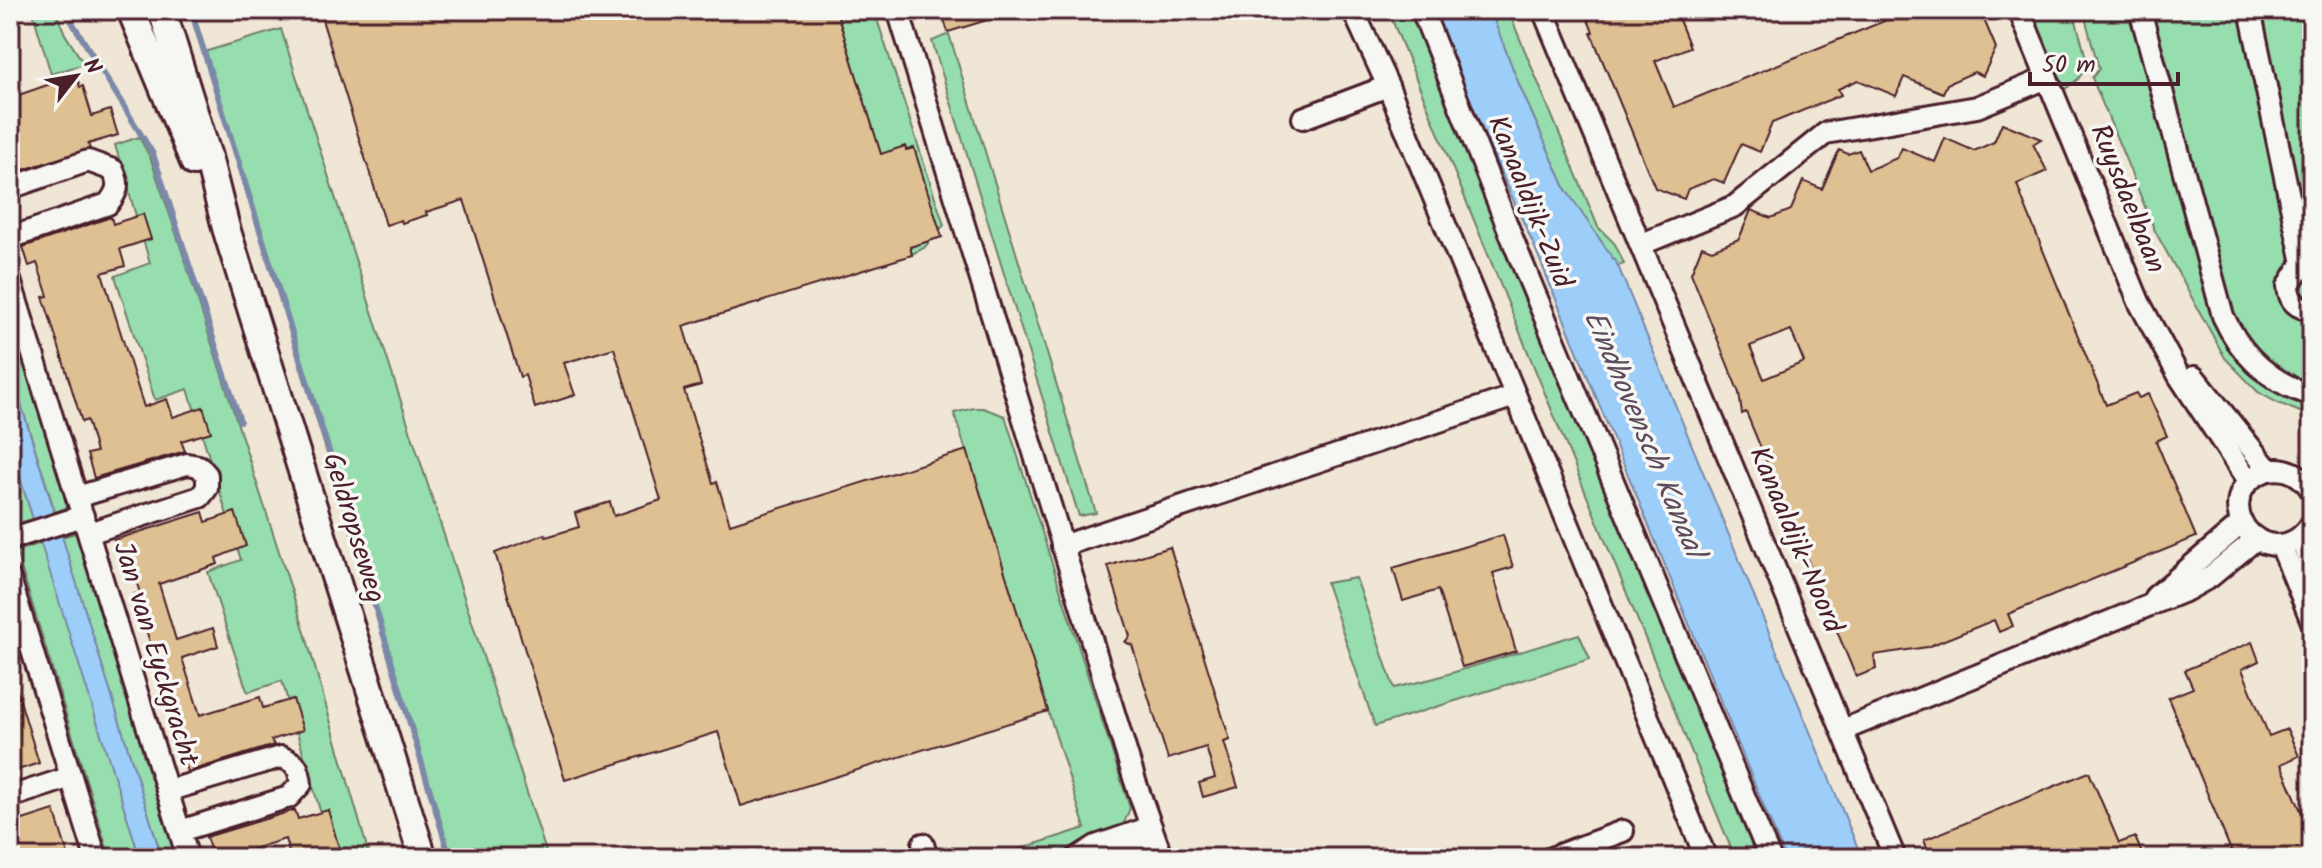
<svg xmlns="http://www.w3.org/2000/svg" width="2322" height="868" font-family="Kalam,sans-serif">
  <rect width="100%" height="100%" fill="#efe6d5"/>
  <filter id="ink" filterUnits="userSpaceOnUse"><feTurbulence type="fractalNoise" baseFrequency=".0125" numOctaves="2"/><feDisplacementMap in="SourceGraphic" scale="16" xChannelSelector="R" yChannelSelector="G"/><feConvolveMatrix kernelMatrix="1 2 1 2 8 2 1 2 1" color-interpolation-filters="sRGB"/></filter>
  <g filter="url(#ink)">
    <g fill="#96dead" stroke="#707e6c" stroke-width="2">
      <path d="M 32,10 L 55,10 L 65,34 L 84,64 L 51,74 Z"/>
      <path d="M 836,10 L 874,10 L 944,225 L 924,248 L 912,254 Z"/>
      <path d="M 1388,10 L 1412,10 L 1762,858 L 1735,858 Z"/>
      <path d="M 1490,10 L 1508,10 L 1598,227 L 1615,244 L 1624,264 L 1618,266 L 1566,190 L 1520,87 Z"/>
      <path d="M 2031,10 L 2073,10 L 2088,65 L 2078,79 L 2064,90 Z"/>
      <path d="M 2083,10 L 2312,10 L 2312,417 L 2276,402 L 2258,392 L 2225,358 L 2155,231 L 2092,78 L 2099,69 Z"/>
      <path d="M 281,29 L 548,858 L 451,858 L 204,52 Z"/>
      <path d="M 949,34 L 1096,513 L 1079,516 L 932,41 Z"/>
      <path d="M 139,137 L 150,157 L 177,236 L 303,626 L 370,858 L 334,858 L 282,681 L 248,692 L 246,688 L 208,572 L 241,560 L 188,389 L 155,400 L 115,276 L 150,263 L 115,145 Z"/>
      <path d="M 10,309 L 71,506 L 55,512 L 10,369 Z"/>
      <path d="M 974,408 L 983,408 L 1005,416 L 1130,808 L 1122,828 L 1102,839 L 1045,858 L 992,858 L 1085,828 L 954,413 Z"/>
      <path d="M 10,446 L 33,519 L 10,526 Z"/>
      <path d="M 79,532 L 181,858 L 162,858 L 62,537 Z"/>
      <path d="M 42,543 L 140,858 L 110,858 L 16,551 Z"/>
      <path d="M 1356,578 L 1394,688 L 1435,678 L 1579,634 L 1590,659 L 1375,726 L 1326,583 Z"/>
    </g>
    <g fill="#9ccef9" stroke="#7b88a7" stroke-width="2">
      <path d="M 1434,10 L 1490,10 L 1520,87 L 1566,190 L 1618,266 L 1862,858 L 1785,858 L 1535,248 L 1465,93 Z"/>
      <path d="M 10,369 L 162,858 L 140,858 L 10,446 Z"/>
    </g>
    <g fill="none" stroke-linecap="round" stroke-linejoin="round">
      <g stroke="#7b88a7" stroke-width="6">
        <path d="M 191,10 L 328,448 L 450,858"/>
        <path d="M 72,22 L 153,154 L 240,421"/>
      </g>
    </g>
    <g fill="#dec092" stroke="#4a1f2b" stroke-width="2" fill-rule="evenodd">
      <path d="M 319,10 L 836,10 L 881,154 L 905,146 L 906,150 L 914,148 L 942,237 L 910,247 L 912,255 L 683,326 L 701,385 L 684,390 L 713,483 L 717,482 L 730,524 L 967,450 L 1048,711 L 741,806 L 718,732 L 565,780 L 495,553 L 545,534 L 546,537 L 579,527 L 575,513 L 610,502 L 614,516 L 661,500 L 614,348 L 564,363 L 575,395 L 535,408 L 525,375 L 520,377 L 464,200 L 426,212 L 427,215 L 402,223 L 401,220 L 386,225 Z"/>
      <path d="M 941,10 L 1006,10 L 1007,14 L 948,32 Z"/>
      <path d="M 1584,10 L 1675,10 L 1690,47 L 1655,61 L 1674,107 L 1911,10 L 1980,10 L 1996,48 L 1983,76 L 1974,72 L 1947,84 L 1943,93 L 1904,77 L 1896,96 L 1858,80 L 1838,89 L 1841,95 L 1772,123 L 1760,152 L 1741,144 L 1724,183 L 1714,179 L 1688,189 L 1684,199 L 1655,188 L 1591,33 L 1593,32 Z"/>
      <path d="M 76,75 L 80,87 L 83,86 L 92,116 L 110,110 L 118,135 L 88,144 L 90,149 L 10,174 L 10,98 Z"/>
      <path d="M 2002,123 L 2041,139 L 2033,144 L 2047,171 L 2017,184 L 2023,201 L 2106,405 L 2136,393 L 2139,398 L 2148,394 L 2167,436 L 2156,441 L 2196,537 L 2008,614 L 2013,626 L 1999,632 L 1994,620 L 1927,647 L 1874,655 L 1876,669 L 1856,677 L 1746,412 L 1742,414 L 1739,393 L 1691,273 L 1702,246 L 1712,250 L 1739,239 L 1751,210 L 1771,218 L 1791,210 L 1803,181 L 1822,189 L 1839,150 L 1848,154 L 1859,150 L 1868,170 L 1897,158 L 1902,148 L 1935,162 L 1945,138 L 1974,151 L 1994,142 ZM 1791,330 L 1804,362 L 1764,379 L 1750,346 Z"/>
      <path d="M 143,214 L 151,239 L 120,249 L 125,266 L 102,273 L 137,385 L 144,407 L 167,399 L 173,417 L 203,407 L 211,432 L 181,441 L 185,451 L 94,478 L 87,454 L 96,452 L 87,420 L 82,422 L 49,315 L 43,297 L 48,296 L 37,263 L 29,266 L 23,247 L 111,217 L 113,224 Z"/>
      <path d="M 203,512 L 206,522 L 235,512 L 246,546 L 216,558 L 218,564 L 159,584 L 176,640 L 213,628 L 218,646 L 182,658 L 200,715 L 260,697 L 263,708 L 293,699 L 303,730 L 271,740 L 274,745 L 187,772 L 172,724 L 175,723 L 135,594 L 140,593 L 130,562 L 121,564 L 114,540 Z"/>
      <path d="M 1503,535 L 1513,567 L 1493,573 L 1516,651 L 1462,667 L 1438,590 L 1403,601 L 1393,568 Z"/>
      <path d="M 1170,547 L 1230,740 L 1224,742 L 1238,787 L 1203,797 L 1199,783 L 1215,778 L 1206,747 L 1168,759 L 1132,645 L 1125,642 L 1130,636 L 1108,566 Z"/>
      <path d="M 2252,642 L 2259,661 L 2242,669 L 2269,736 L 2287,729 L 2299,756 L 2281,764 L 2301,811 L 2312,807 L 2312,858 L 2234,858 L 2168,698 L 2193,688 L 2185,670 Z"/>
      <path d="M 10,681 L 14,681 L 39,763 L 18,770 L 10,743 Z"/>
      <path d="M 2089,772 L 2119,843 L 2135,837 L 2144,858 L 1931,858 L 1924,840 Z"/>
      <path d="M 54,810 L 69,858 L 10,858 L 10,824 Z"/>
      <path d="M 295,810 L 298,819 L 328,810 L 342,858 L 291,858 L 285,839 L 224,858 L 213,858 L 206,837 Z"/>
    </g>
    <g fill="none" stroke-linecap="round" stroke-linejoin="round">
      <defs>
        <g id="minor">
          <path d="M 898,10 L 1135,781 L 1162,858"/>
          <path d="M 1353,10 L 1388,86 L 1706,858"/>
          <path d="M 1422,10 L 1518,253 L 1770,858"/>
          <path d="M 1543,10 L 1895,858"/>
          <path d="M 2019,10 L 2139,302 L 2179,376 L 2248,481"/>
          <path d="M 2140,10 L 2223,316 C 2241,355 2270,383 2312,395"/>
          <path d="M 2250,10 L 2304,268"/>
          <path d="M 1303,118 L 1388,86"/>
          <path d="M 10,188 L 88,161 L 113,170 C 120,185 118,191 108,204 L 10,238"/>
          <path d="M 1642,244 L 1735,206 L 1826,133 L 1977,107 L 2047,78"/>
          <path d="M 2312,267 L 2298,270 L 2288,286 C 2289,301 2297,309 2312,309"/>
          <path d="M 10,280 L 188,858"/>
          <path d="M 2194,377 L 2268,469"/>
          <path d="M 2312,491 C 2282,442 2217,485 2245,528 C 2252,538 2264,545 2277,545 C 2293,545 2304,536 2312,523"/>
          <path d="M 77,497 L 187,464 L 199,466 L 207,475 L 207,488 L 200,497 L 89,533"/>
          <path d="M 2301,538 L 2312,571"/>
          <path d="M 10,539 L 83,516"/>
          <path d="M 2281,545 L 2312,622"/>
          <path d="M 1062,546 L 1515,396"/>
          <path d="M 10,579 L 96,858"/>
          <path d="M 2155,597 L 2242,523"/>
          <path d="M 1843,730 L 2187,590 L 2210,577 L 2256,539"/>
          <path d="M 167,791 L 281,757 C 297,763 299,767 301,784 L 289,797 L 180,831"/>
          <path d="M 10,797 L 71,777"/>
          <path d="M 923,844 L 927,858"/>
          <path d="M 1077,858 L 1096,846 L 1151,827"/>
          <path d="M 1114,858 L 1157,844"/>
          <path d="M 1551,858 L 1623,831"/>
        </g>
        <g id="major">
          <path d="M 131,10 L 194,162"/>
          <path d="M 162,10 L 208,157 L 226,228 L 423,858"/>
        </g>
      </defs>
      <use href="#minor" stroke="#4a1f2b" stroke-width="26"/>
      <use href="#major" stroke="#4a1f2b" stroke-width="32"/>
      <use href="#minor" stroke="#f6f6f2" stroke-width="20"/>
      <use href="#major" stroke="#f6f6f2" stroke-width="26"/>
    </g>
  </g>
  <g text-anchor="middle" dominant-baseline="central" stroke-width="7" stroke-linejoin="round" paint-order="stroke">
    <g font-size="28" fill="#4a1f2b" stroke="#f6f6f2">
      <text transform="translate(2127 199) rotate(68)">Ruysdaelbaan</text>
      <text transform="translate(1529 202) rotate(68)">Kanaaldijk-Zuid</text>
      <text transform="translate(353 528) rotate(73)">Geldropseweg</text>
      <text transform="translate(1795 540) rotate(67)">Kanaaldijk-Noord</text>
      <text transform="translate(155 654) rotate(73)">Jan van Eyckgracht</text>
    </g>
    <g font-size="30" font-style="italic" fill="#5e4b5e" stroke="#f6f6f2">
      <text transform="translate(1643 434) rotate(67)">Eindhovensch Kanaal</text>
    </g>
  </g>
  <rect width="2322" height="868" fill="none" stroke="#f6f6f2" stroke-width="40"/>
  <rect x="20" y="20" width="2282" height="828" fill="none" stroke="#4a1f2b" stroke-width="3" filter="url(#ink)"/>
  <g transform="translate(76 76) rotate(59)" stroke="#f6f6f2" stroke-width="6" paint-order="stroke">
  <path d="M0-6L14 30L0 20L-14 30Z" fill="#4a1f2b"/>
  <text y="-12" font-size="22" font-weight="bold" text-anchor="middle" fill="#4a1f2b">N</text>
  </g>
  <path d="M2030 72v12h148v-12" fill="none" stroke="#4a1f2b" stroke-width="4"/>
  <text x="2042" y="72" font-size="24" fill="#4a1f2b" stroke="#f6f6f2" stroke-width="6" paint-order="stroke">50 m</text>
</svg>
